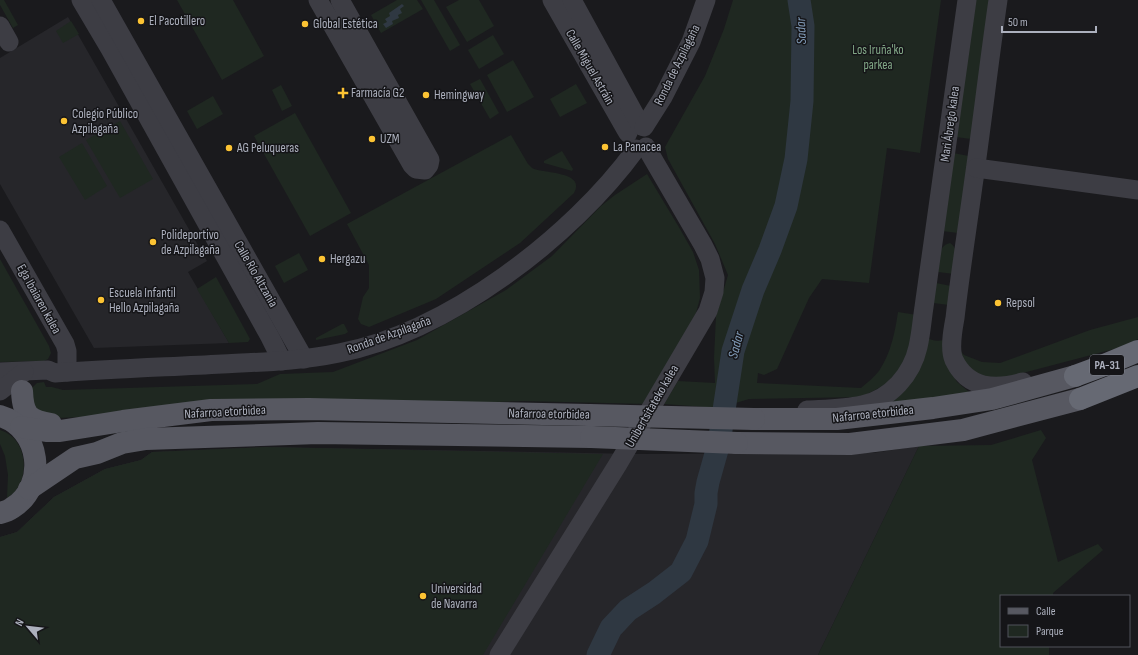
<svg xmlns="http://www.w3.org/2000/svg" width="1138" height="655" font-family="'Sofia Sans Condensed',sans-serif">
  <rect width="100%" height="100%" fill="#1a1a1d"/>
  <g fill="#26262a">
    <path d="M 68,17 L 207,261 L 188,272 L 229,343 L 94,348 L 0,184 L 0,58 Z"/>
    <path d="M 919,446 L 818,655 L 0,655 L 0,537 L 17,532 L 54,497 L 105,469 L 141,460 L 152,452 L 266,447 L 637,454 L 873,453 Z"/>
  </g>
  <g fill="#1f2821">
    <path d="M 0,0 L 4,0 L 18,25 L 13,28 L 0,5 Z"/>
    <path d="M 177,0 L 233,0 L 264,56 L 222,80 Z"/>
    <path d="M 397,0 L 417,0 L 423,9 L 381,33 L 371,15 Z"/>
    <path d="M 421,0 L 434,0 L 460,45 L 450,51 Z"/>
    <path d="M 459,0 L 479,0 L 494,26 L 467,42 L 446,7 Z"/>
    <path d="M 733,0 L 941,0 L 920,153 L 887,148 L 869,283 L 822,279 L 809,298 L 777,369 L 764,375 L 758,373 L 757,383 L 861,388 C 867,383 874,377 879,371 C 891,353 895,332 898,312 L 917,315 L 911,345 L 902,366 L 886,384 L 862,397 L 749,399 L 719,408 L 664,404 L 678,381 L 715,383 L 714,358 L 716,316 L 728,275 L 715,244 L 668,159 L 665,147 L 705,76 L 724,29 Z"/>
    <path d="M 975,0 L 991,0 L 971,139 L 956,137 Z"/>
    <path d="M 71,21 L 79,34 L 63,43 L 56,31 Z"/>
    <path d="M 493,35 L 504,54 L 479,69 L 468,50 Z"/>
    <path d="M 513,60 L 534,97 L 507,112 L 487,75 Z"/>
    <path d="M 480,79 L 499,113 L 490,119 L 470,84 Z"/>
    <path d="M 576,84 L 587,103 L 560,117 L 550,99 Z"/>
    <path d="M 281,85 L 292,106 L 282,111 L 272,90 Z"/>
    <path d="M 213,96 L 223,114 L 197,129 L 187,111 Z"/>
    <path d="M 295,113 L 351,213 L 310,236 L 254,136 Z"/>
    <path d="M 120,121 L 153,179 L 120,198 L 86,140 Z"/>
    <path d="M 511,135 L 528,164 L 532,168 C 544,174 586,171 574,193 L 520,243 L 436,299 L 369,327 L 361,324 L 358,319 L 363,297 L 369,288 L 369,265 L 347,224 Z"/>
    <path d="M 82,143 L 107,186 L 85,200 L 59,157 Z"/>
    <path d="M 562,151 L 573,169 L 572,171 L 544,163 L 544,161 Z"/>
    <path d="M 953,153 L 969,156 L 958,233 L 942,231 Z"/>
    <path d="M 647,174 L 680,229 L 693,252 L 699,270 L 700,298 L 696,313 L 648,404 L 523,401 L 56,418 L 33,414 L 29,391 L 37,383 L 44,382 L 46,387 L 52,387 L 63,390 L 257,384 L 280,374 L 333,372 L 417,340 L 506,290 L 552,256 L 601,206 L 615,195 Z"/>
    <path d="M 950,243 C 960,249 955,263 954,274 L 938,272 C 939,261 937,246 950,243 Z"/>
    <path d="M 299,253 L 308,270 L 284,283 L 275,266 Z"/>
    <path d="M 0,259 L 49,346 L 51,353 L 48,359 L 44,361 L 0,362 Z"/>
    <path d="M 216,277 L 250,339 L 248,342 L 229,343 L 197,289 Z"/>
    <path d="M 936,283 L 951,286 L 949,305 L 933,303 Z"/>
    <path d="M 1138,317 L 1138,339 L 1118,348 L 1004,378 L 975,377 L 959,361 L 957,347 L 964,355 L 982,362 L 1000,363 L 1090,330 Z"/>
    <path d="M 342,324 L 344,324 L 348,332 L 345,334 L 316,340 L 316,338 Z"/>
    <path d="M 923,336 C 932,341 938,342 948,339 L 950,371 L 957,382 L 969,392 L 933,398 L 888,402 Z"/>
    <path d="M 0,430 C 29,438 32,484 7,498 L 8,475 L 5,456 L 0,444 Z"/>
    <path d="M 1041,430 L 1046,438 L 1032,460 L 1058,562 L 1098,544 L 1103,550 L 1053,593 L 1053,596 L 1001,596 L 1001,646 L 1049,646 L 1049,655 L 818,655 L 919,446 L 991,445 Z"/>
    <path d="M 266,447 L 603,454 L 483,655 L 0,655 L 0,537 L 17,532 L 54,497 L 105,469 L 141,460 L 152,452 Z"/>
  </g>
  <path fill="#2f3842" d="M 402,4 L 404,6 L 400,9 L 402,13 L 398,15 L 399,18 L 392,21 L 393,24 L 386,28 L 383,24 L 387,22 L 385,19 L 390,16 L 389,13 Z"/>
  <g fill="none" stroke-linecap="round" stroke-linejoin="round">
    <path stroke="#2f3842" stroke-width="23" d="M 598,655 L 611,628 L 628,610 L 654,593 L 681,572 L 697,541 L 706,504 L 706,493 L 708,482 L 719,443 L 733,351 L 753,290 L 770,250 L 786,206 L 796,159 L 802,101 L 803,26 L 799,0"/>
    <g stroke="#3d3d44" stroke-width="19">
      <path d="M 81,0 L 110,49 L 270,337 L 282,361"/>
      <path d="M 101,0 L 304,359"/>
      <path d="M 318,0 L 412,165 L 416,169 L 425,170 L 429,165 L 430,160 L 340,0"/>
      <path d="M 552,0 L 625,128 L 628,133"/>
      <path d="M 572,0 L 641,126"/>
      <path d="M 998,0 C 989,62 982,124 973,186 C 967,230 960,274 955,318 C 953,329 949,349 954,360 C 968,389 995,390 1023,382"/>
      <path d="M 0,26 L 9,42"/>
      <path d="M 644,127 L 663,97 L 691,42 L 706,0"/>
      <path d="M 976,168 L 1138,190"/>
      <path d="M 0,230 L 65,344 L 67,351 L 67,372"/>
      <path d="M 0,372 L 48,370 L 55,373 C 111,369 167,367 222,364 C 262,362 301,361 339,353 C 448,332 572,237 636,149"/>
      <path d="M 0,391 L 24,372"/>
      <path d="M 807,410 C 825,409 845,409 862,405 C 891,399 912,374 918,347 C 921,334 922,320 924,307 L 967,0"/>
      <path d="M 499,655 L 618,464 L 708,311 L 714,292 L 715,278 L 710,259 L 703,245 L 646,147"/>
    </g>
    <g stroke="#575861" stroke-width="22">
      <path d="M 22,391 C 23,415 28,420 51,424"/>
      <path d="M 0,416 C 41,428 48,486 12,508 C 8,511 4,512 0,513"/>
      <path d="M 754,419 L 837,419 L 933,408 L 992,399 L 1075,376"/>
      <path d="M 21,427 L 46,431 L 60,431 L 123,421 L 211,410 L 309,409 L 589,415"/>
      <path d="M 737,443 L 850,444 L 963,430 L 1080,399"/>
      <path d="M 29,489 L 75,458 L 97,453 L 122,443 L 146,439 L 318,433 L 591,437"/>
    </g>
    <g stroke="#666973" stroke-width="22">
      <path d="M 1075,376 L 1102,366 L 1138,351"/>
      <path d="M 1080,399 L 1138,376"/>
    </g>
    <g stroke="#575861" stroke-width="22">
      <path d="M 589,415 L 754,419"/>
      <path d="M 591,437 L 737,443"/>
    </g>
  </g>
  <g fill="#fcc333" stroke="#151518" stroke-width="1.5">
    <circle cx="141" cy="21" r="4"/>
    <circle cx="305" cy="24" r="4"/>
    <path d="M341 87h4v4h4v4h-4v4h-4v-4h-4v-4h4z"/>
    <circle cx="426" cy="95" r="4"/>
    <circle cx="64" cy="121" r="4"/>
    <circle cx="372" cy="139" r="4"/>
    <circle cx="605" cy="147" r="4"/>
    <circle cx="229" cy="148" r="4"/>
    <circle cx="153" cy="242" r="4"/>
    <circle cx="322" cy="259" r="4"/>
    <circle cx="101" cy="300" r="4"/>
    <circle cx="998" cy="303" r="4"/>
    <circle cx="423" cy="596" r="4"/>
  </g>
  <g text-anchor="middle" dominant-baseline="central" stroke-width="3" stroke-linejoin="round" paint-order="stroke">
    <rect fill="#151518" stroke="#7f828c" stroke-width="1" x="1090" y="355" width="34" height="20" rx="3"/>
    <g font-size="12" font-weight="bold" fill="#acb0bd">
      <text x="1107" y="365">PA-31</text>
    </g>
    <g font-size="13" fill="#acb0bd" stroke="#151518" text-anchor="start">
      <text x="149" y="21">El Pacotillero</text>
      <text x="313" y="24">Global Estética</text>
      <text x="351" y="93">Farmacía G2</text>
      <text x="434" y="95">Hemingway</text>
      <text x="72" y="114">Colegio Público<tspan x="72" dy="15">Azpilagaña</tspan></text>
      <text x="380" y="139">UZM</text>
      <text x="613" y="147">La Panacea</text>
      <text x="237" y="148">AG Peluqueras</text>
      <text x="161" y="235">Polideportivo<tspan x="161" dy="15">de Azpilagaña</tspan></text>
      <text x="330" y="259">Hergazu</text>
      <text x="109" y="293">Escuela Infantil<tspan x="109" dy="15">Hello Azpilagaña</tspan></text>
      <text x="1006" y="303">Repsol</text>
      <text x="431" y="589">Universidad<tspan x="431" dy="15">de Navarra</tspan></text>
    </g>
    <g font-size="13" fill="#82a887" stroke="#151518">
      <text x="878" y="50">Los Iruña'ko<tspan x="878" dy="15">parkea</tspan></text>
    </g>
    <g font-size="13" fill="#acb0bd" stroke="#151518">
      <text transform="translate(677 65) rotate(-64)">Ronda de Azpilagaña</text>
      <text transform="translate(590 67) rotate(60)">Calle Miguel Astráin</text>
      <text transform="translate(950 124) rotate(-82)">Mari Ábrego kalea</text>
      <text transform="translate(256 274) rotate(60)">Calle Río Altzania</text>
      <text transform="translate(39 299) rotate(61)">Ega Ibaiaren kalea</text>
      <text transform="translate(389 335) rotate(-20)">Ronda de Azpilagaña</text>
      <text transform="translate(652 406) rotate(-60)">Unibertsitateko kalea</text>
      <text transform="translate(225 412) rotate(-3)">Nafarroa etorbidea</text>
      <text transform="translate(549 414) rotate(1)">Nafarroa etorbidea</text>
      <text transform="translate(873 414) rotate(-6)">Nafarroa etorbidea</text>
    </g>
    <g font-size="14" font-style="italic" fill="#829cb9" stroke="#151518">
      <text transform="translate(801 31) rotate(-92)">Sadar</text>
      <text transform="translate(736 345) rotate(-75)">Sadar</text>
    </g>
  </g>
  <rect x="1000" y="595" width="130" height="52" fill="#151518" stroke="#51535a"/>
  <rect x="1008" y="608" width="20" height="6" fill="#575861" stroke="#51535a"/>
  <text x="1036" y="615" font-size="12" fill="#acb0bd">Calle</text>
  <rect x="1008" y="625" width="20" height="12" fill="#1f2821" stroke="#51535a"/>
  <text x="1036" y="635" font-size="12" fill="#acb0bd">Parque</text>
  <g transform="translate(28 627) rotate(298)" stroke="#151518" stroke-width="3" paint-order="stroke">
  <path d="M0-3L7 15L0 10L-7 15Z" fill="#acb0bd"/>
  <text y="-6" font-size="11" font-weight="bold" text-anchor="middle" fill="#acb0bd">N</text>
  </g>
  <path d="M1002 26v6h94v-6" fill="none" stroke="#acb0bd" stroke-width="2"/>
  <text x="1008" y="26" font-size="12" fill="#acb0bd" stroke="#151518" stroke-width="3" paint-order="stroke">50 m</text>
</svg>
